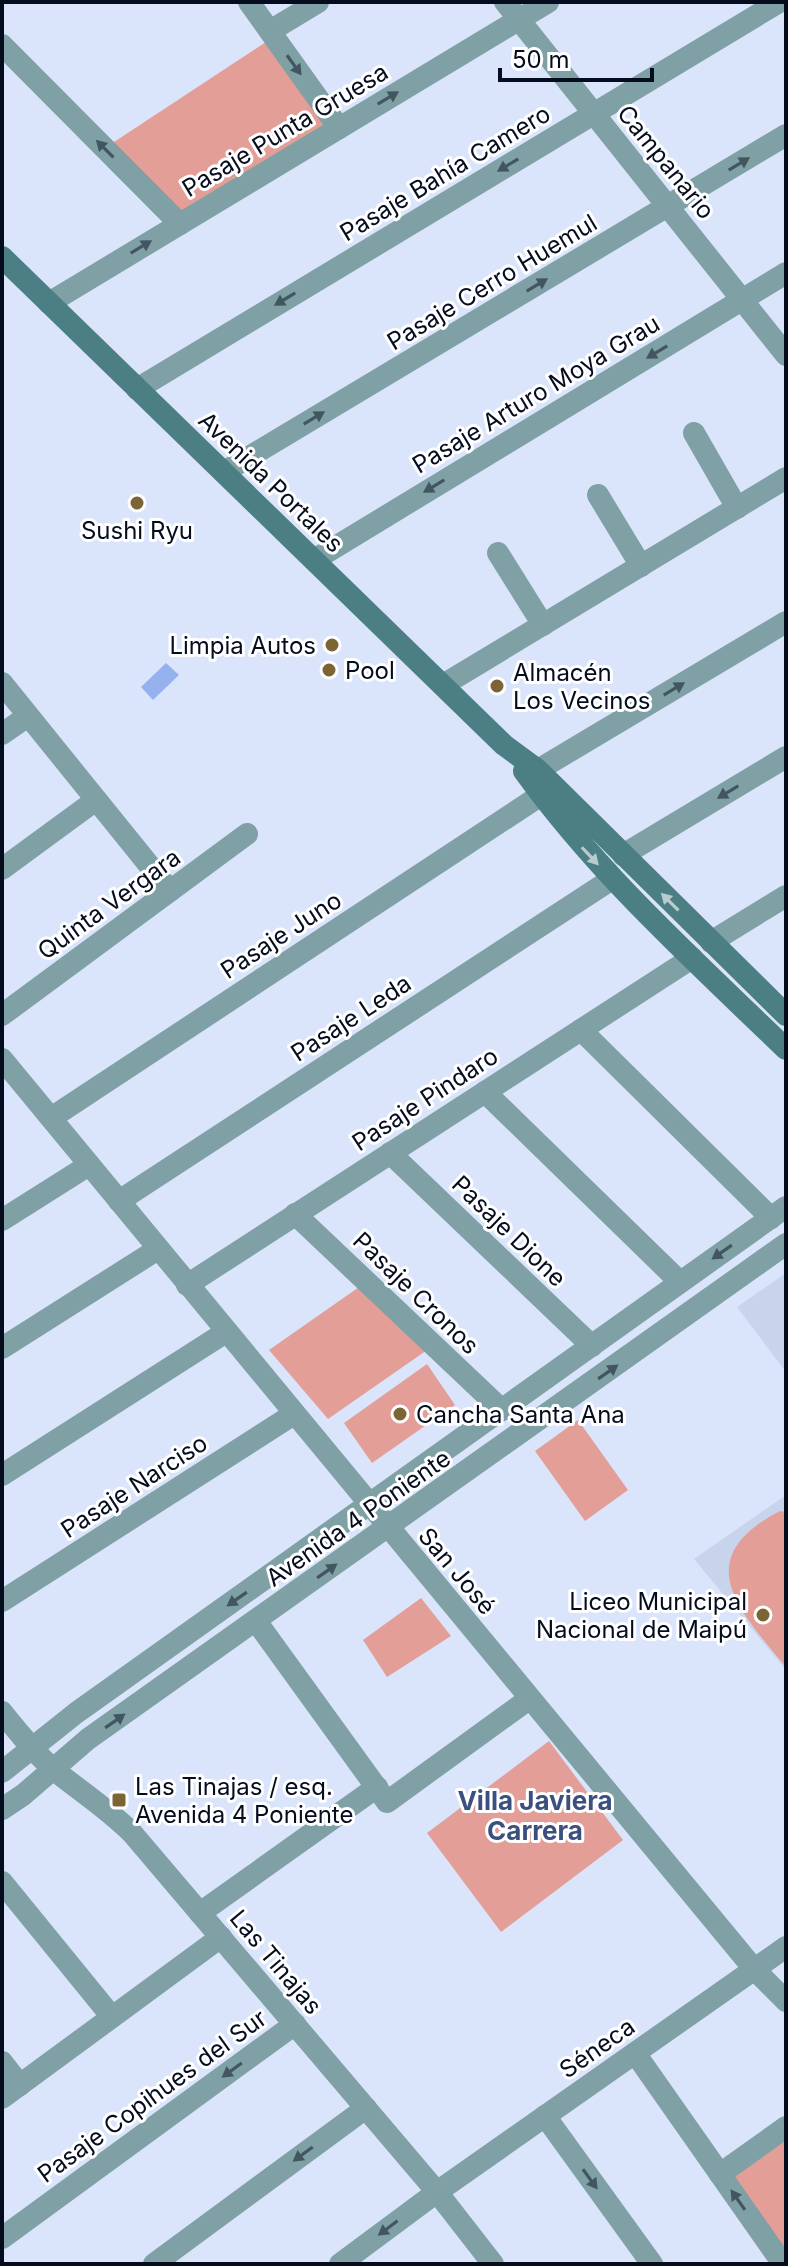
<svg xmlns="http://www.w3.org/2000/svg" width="788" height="2266" font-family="Inter,sans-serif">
  <rect width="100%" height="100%" fill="#dae5fc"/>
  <g fill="#c8d4ec">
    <path d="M 786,1273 L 786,1372 L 737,1307 Z"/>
    <path d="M 786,1495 L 786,1670 L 694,1559 Z"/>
  </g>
  <g fill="#e39e98">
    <path d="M 266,42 L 329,128 L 181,216 L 111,144 Z"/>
    <path d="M 362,1285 L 430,1348 L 328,1419 L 269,1350 Z"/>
    <path d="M 427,1364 L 455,1405 L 372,1463 L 344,1423 Z"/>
    <path d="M 578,1420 L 628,1490 L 585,1521 L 535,1451 Z"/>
    <path d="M 780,1511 L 786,1512 L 786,1667 C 739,1610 688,1559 780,1511 Z"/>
    <path d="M 421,1598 L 451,1636 L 387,1677 L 363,1640 Z"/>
    <path d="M 549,1741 L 623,1840 L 501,1932 L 427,1833 Z"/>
    <path d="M 786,2135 L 786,2252 L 730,2174 Z"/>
  </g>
  <path fill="#95b2ee" d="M 166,663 L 179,675 L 153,700 L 141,687 Z"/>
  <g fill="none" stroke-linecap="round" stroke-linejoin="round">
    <g stroke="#7fa0a4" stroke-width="22">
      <path d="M 249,2 L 339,128"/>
      <path d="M 505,2 L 786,355"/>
      <path d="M 270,31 L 318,2"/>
      <path d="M 2,45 L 180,224"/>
      <path d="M 49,303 L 548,2"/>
      <path d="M 137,389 L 779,2"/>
      <path d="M 694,433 L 737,508"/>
      <path d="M 224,472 L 786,135"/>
      <path d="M 598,495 L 641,566"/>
      <path d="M 498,553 L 543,625"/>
      <path d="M 314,560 L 786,273"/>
      <path d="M 2,683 L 170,891"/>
      <path d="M 443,685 L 786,478"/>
      <path d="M 2,734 L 28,716"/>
      <path d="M 538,770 L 786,622"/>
      <path d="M 623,855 L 786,757"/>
      <path d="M 2,869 L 96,800"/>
      <path d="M 711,942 L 786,896"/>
      <path d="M 2,1015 L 247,834"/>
      <path d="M 581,1030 L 771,1218"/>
      <path d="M 2,1059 L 754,1969 L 786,2001"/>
      <path d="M 485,1092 L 680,1282"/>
      <path d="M 51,1118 L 541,795"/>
      <path d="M 390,1153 L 592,1346"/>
      <path d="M 119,1201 L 612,879"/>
      <path d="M 295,1214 L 502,1410"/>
      <path d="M 2,1220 L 89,1165"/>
      <path d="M 187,1285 L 692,958"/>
      <path d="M 2,1348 L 158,1249"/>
      <path d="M 2,1475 L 226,1332"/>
      <path d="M 2,1601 L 294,1414"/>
      <path d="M 256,1621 L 387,1802 L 529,1699"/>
      <path d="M 2,1712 C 18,1732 34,1752 53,1769 C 80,1791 108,1809 132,1833 L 437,2192 L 493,2264"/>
      <path d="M 2,1882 L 112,2017"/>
      <path d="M 200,1913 L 377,1787"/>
      <path d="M 635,2053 L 783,2264"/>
      <path d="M 2,2062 L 20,2085"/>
      <path d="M 2,2098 L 221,1937"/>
      <path d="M 545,2116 L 652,2264"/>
      <path d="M 720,2174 L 786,2127"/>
      <path d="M 2,2238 L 295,2024"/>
      <path d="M 154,2264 L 366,2108"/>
      <path d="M 340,2264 L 437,2192 L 786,1947"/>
    </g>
    <g stroke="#7fa0a4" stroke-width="22">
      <path d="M 2,1772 L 76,1713 L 786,1207"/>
      <path d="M 2,1809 L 23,1795 L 88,1739 L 786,1244"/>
    </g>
    <g stroke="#4c7f84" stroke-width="22">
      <path d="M 2,257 L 504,745 L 538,770 L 786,1015"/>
      <path d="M 524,771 C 599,875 694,960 786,1049"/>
    </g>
  </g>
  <defs><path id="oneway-solid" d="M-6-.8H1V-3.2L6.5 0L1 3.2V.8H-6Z" transform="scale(2)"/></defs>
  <g fill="#425661">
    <use href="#oneway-solid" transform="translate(294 65) rotate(54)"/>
    <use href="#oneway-solid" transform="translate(388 98) rotate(-31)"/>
    <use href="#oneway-solid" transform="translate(105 149) rotate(-135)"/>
    <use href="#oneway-solid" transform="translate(739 164) rotate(-31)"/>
    <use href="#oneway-solid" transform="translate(508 165) rotate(149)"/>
    <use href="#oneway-solid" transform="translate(141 247) rotate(-31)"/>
    <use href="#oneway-solid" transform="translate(537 285) rotate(-31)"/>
    <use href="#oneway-solid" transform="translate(285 299) rotate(149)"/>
    <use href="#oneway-solid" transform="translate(657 352) rotate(149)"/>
    <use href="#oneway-solid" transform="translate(314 418) rotate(-31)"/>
    <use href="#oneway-solid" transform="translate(434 486) rotate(149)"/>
    <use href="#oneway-solid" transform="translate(674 689) rotate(-31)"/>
    <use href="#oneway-solid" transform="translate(728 792) rotate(149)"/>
    <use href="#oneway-solid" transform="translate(722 1252) rotate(145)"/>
    <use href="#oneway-solid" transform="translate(608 1372) rotate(-35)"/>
    <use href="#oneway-solid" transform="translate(327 1571) rotate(-35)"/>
    <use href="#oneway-solid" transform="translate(237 1599) rotate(145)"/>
    <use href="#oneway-solid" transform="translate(115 1721) rotate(-35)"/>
    <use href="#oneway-solid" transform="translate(232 2070) rotate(144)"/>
    <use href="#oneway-solid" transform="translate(303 2154) rotate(144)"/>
    <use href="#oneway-solid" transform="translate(590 2179) rotate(54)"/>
    <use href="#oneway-solid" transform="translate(738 2200) rotate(-125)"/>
    <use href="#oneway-solid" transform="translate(388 2228) rotate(143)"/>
  </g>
  <g fill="#b7ccce">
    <use href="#oneway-solid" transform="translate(590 856) rotate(47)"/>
    <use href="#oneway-solid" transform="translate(670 902) rotate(-135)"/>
  </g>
  <g fill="#7b6535" stroke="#fff" stroke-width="3">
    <circle cx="137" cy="503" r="8"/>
    <circle cx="332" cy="645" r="8"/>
    <circle cx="329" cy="670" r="8"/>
    <circle cx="497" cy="686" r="8"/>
    <circle cx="400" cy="1414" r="8"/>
    <circle cx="763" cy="1615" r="8"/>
    <rect x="111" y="1792" width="16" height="16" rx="4"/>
  </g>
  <g text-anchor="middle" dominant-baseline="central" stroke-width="6" stroke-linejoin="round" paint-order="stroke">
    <g font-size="24" fill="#050c1e" stroke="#fff">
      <text transform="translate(285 130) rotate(-31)">Pasaje Punta Gruesa</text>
      <text transform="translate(666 162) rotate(51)">Campanario</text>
      <text transform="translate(445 173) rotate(-31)">Pasaje Bahía Camero</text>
      <text transform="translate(492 282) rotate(-31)">Pasaje Cerro Huemul</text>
      <text transform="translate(536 394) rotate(-31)">Pasaje Arturo Moya Grau</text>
      <text transform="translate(271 482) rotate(44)">Avenida Portales</text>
      <text transform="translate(109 904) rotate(-36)">Quinta Vergara</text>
      <text transform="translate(281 935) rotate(-33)">Pasaje Juno</text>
      <text transform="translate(351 1018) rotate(-33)">Pasaje Leda</text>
      <text transform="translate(425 1099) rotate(-33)">Pasaje Pindaro</text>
      <text transform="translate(509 1231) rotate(44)">Pasaje Dione</text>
      <text transform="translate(416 1293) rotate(44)">Pasaje Cronos</text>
      <text transform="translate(134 1486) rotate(-33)">Pasaje Narciso</text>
      <text transform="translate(358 1518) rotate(-35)">Avenida 4 Poniente</text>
      <text transform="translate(457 1571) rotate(50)">San José</text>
      <text transform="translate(276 1962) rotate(50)">Las Tinajas</text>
      <text transform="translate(597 2048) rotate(-35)">Séneca</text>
      <text transform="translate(152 2096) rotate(-36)">Pasaje Copihues del Sur</text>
    </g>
    <g font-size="24" fill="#050c1e" stroke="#fff" text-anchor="start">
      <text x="137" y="530" text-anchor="middle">Sushi Ryu</text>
      <text x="316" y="645" text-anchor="end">Limpia Autos</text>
      <text x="345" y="670">Pool</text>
      <text x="513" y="672">Almacén<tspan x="513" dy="28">Los Vecinos</tspan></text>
      <text x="416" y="1414">Cancha Santa Ana</text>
      <text x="747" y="1601" text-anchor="end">Liceo Municipal<tspan x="747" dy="28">Nacional de Maipú</tspan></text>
      <text x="135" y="1786">Las Tinajas / esq.<tspan x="135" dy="28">Avenida 4 Poniente</tspan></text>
    </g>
    <g font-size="26" font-weight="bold" fill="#3b507f" stroke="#fff">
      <text x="535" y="1800">Villa Javiera<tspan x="535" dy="30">Carrera</tspan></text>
    </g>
  </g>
  <rect width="788" height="2266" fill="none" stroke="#050c1e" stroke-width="8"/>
  <path d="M500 68v12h152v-12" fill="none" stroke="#050c1e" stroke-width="4"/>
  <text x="512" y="68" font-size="24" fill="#050c1e" stroke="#ffffff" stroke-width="6" paint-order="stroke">50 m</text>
</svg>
